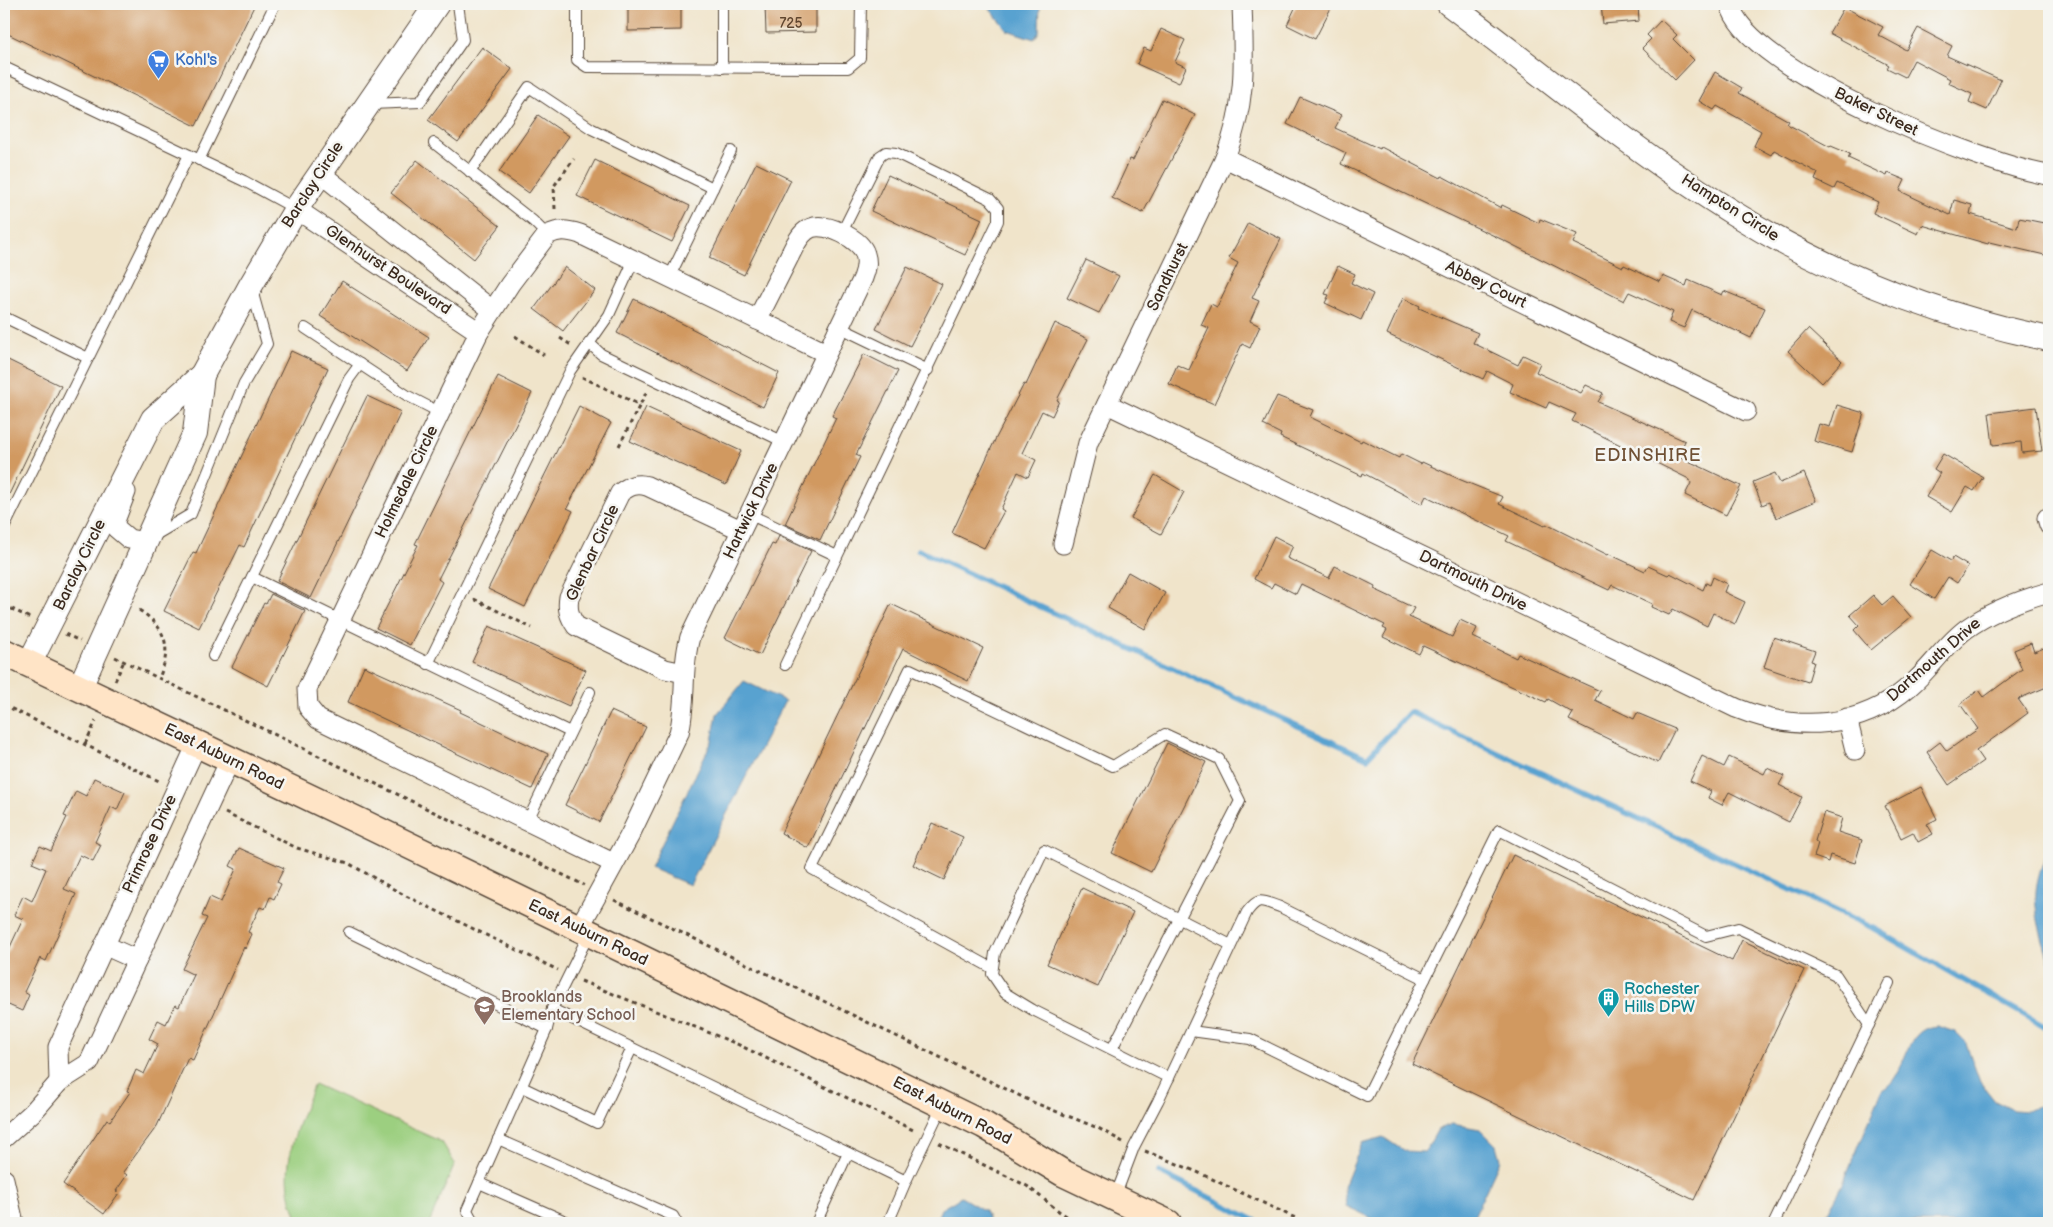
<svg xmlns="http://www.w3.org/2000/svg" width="2053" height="1227" font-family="'Balsamiq Sans',sans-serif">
  <rect width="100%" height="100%" fill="#f6f6f2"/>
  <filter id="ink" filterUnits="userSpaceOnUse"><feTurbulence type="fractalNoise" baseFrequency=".02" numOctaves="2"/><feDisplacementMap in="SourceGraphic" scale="10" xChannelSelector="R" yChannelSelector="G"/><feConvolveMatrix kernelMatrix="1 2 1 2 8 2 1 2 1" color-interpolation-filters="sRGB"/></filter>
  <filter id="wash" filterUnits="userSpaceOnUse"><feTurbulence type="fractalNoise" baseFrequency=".0096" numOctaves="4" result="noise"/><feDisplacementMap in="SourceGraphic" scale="20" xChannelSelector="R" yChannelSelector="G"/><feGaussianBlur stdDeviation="1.12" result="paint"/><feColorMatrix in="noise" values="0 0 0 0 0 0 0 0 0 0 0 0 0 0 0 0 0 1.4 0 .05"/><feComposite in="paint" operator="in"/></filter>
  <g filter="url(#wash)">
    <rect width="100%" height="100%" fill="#f0e4ca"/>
    <path fill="#9ccf80" stroke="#6c7c4f" d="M 314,1084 L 442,1142 L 455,1164 L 429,1223 L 300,1223 C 274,1175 296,1130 314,1084 Z"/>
    <g fill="#58a2d0" stroke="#4a6677">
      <path d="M 986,4 L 1040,4 L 1039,32 L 1034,39 L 1007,30 Z"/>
      <path d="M 744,681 L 785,701 L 690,885 L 650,868 L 712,741 L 717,714 Z"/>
      <path d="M 2049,850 L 2049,961 C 2036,916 2027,893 2049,850 Z"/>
      <path d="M 1937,1026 L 1955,1032 L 1966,1043 L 1980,1082 L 1995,1101 L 2013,1110 L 2027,1111 L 2049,1101 L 2049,1223 L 1822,1223 L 1842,1186 L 1882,1090 C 1909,1076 1901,1028 1937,1026 Z"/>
      <path d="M 1452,1124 L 1480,1129 L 1496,1145 L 1500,1160 L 1471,1223 L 1382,1223 L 1346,1206 L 1344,1187 L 1362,1143 L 1383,1137 L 1404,1151 L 1425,1152 L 1438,1129 Z"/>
      <path d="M 961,1197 L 985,1211 L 990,1223 L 935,1223 L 941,1209 Z"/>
    </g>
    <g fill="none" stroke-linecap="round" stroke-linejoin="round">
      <g stroke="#58a2d0" stroke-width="5.5">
        <path d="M 918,550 L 1367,758 L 1410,712 L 1871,927 L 2049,1029"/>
        <path d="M 1159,1172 L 1260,1223"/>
      </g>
    </g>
    <g id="blocks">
      <g fill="#d19961">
        <path d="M 4,4 L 255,4 L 196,126 L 4,32 Z"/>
        <path d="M 628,4 L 681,4 L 681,30 L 628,31 Z"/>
        <path d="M 765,4 L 816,4 L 816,32 L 766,33 Z"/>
        <path d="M 1297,4 L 1333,4 L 1315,39 L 1287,25 Z"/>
        <path d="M 1601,4 L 1638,4 L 1639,21 L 1603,24 Z"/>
        <path d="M 1844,7 L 1883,27 L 1878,35 L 1906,50 L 1918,28 L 1952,46 L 1947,56 L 2001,80 L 1987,110 L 1969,102 L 1972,94 L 1948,83 L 1950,79 L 1914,60 L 1905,77 L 1887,68 L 1889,65 L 1829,33 Z"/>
        <path d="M 1661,20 L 1677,35 L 1673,39 L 1694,60 L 1675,80 L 1642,48 L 1651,39 L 1647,35 Z"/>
        <path d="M 1161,29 L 1185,40 L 1175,62 L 1186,67 L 1179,83 L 1137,64 L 1144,48 L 1151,51 Z"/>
        <path d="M 482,47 L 512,69 L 458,142 L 428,120 Z"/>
        <path d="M 1715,72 L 1742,88 L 1739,93 L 1789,121 L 1787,124 L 1830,147 L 1831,146 L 1850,154 L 1848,158 L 1887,176 L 1888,173 L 1905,180 L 1900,191 L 1950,215 L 1954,200 L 1972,205 L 1970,214 L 2017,228 L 2019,218 L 2049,224 L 2049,256 L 1989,242 L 1988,244 L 1922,225 L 1918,234 L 1873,213 L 1878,202 L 1837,183 L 1834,189 L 1815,180 L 1818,173 L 1774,150 L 1771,155 L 1754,146 L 1761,131 L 1717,106 L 1714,110 L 1699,101 Z"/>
        <path d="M 1300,97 L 1342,115 L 1335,128 L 1380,149 L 1381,147 L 1441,178 L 1442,176 L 1501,208 L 1502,205 L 1539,223 L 1540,219 L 1577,234 L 1573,243 L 1623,267 L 1624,265 L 1660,282 L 1663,276 L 1686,286 L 1688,280 L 1722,295 L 1724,291 L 1765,308 L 1751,338 L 1692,310 L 1684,328 L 1669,322 L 1673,312 L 1629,292 L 1624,301 L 1503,240 L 1341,164 L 1346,153 L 1287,124 Z"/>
        <path d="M 1162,99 L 1195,115 L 1143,213 L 1112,198 L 1130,159 L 1133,160 Z"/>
        <path d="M 538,115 L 569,136 L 529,193 L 499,172 Z"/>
        <path d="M 417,160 L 500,226 L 474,259 L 391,193 Z"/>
        <path d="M 595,160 L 690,206 L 672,242 L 577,196 Z"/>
        <path d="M 756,163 L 791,180 L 744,275 L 709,258 Z"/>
        <path d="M 888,175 L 982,219 L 965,255 L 871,211 Z"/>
        <path d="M 1248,223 L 1281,239 L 1252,298 L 1259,301 L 1250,321 L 1260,326 L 1250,348 L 1242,344 L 1214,404 L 1169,384 L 1177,365 L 1189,370 L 1209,328 L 1201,325 L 1211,304 L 1217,307 L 1238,263 L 1229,258 Z"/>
        <path d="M 1086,260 L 1119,276 L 1099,313 L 1067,298 Z"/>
        <path d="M 1338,266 L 1355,274 L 1351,283 L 1373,294 L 1361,320 L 1325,303 L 1329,295 L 1325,294 Z"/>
        <path d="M 565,267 L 595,290 L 563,331 L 534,309 Z"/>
        <path d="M 907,267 L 942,284 L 910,346 L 876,329 Z"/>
        <path d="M 342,281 L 429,337 L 407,371 L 320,316 Z"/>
        <path d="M 1403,298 L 1420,306 L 1419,308 L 1478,333 L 1473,343 L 1518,365 L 1523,355 L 1540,363 L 1536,372 L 1581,393 L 1586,385 L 1603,393 L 1598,402 L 1685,441 L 1678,456 L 1741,486 L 1726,515 L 1685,495 L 1691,483 L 1689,479 L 1572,421 L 1576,414 L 1549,402 L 1546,408 L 1510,392 L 1513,384 L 1487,371 L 1483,379 L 1387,334 Z"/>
        <path d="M 634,299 L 779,373 L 763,407 L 617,333 Z"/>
        <path d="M 1055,323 L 1088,339 L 1057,400 L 1059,401 L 1052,416 L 1042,411 L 1022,453 L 1036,460 L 1028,477 L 1018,472 L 1001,509 L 1004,511 L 984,548 L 952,533 L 995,440 L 1024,384 L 1026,385 Z"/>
        <path d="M 1808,329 L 1842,361 L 1822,383 L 1788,351 Z"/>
        <path d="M 291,351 L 328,368 L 244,547 L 240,545 L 199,628 L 164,611 L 193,552 L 196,553 Z"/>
        <path d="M 864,354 L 898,371 L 856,455 L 860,457 L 820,540 L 785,524 L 836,418 L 832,416 Z"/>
        <path d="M 4,358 L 61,386 L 4,505 Z"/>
        <path d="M 498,376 L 532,393 L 438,579 L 442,582 L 410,645 L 376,628 L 418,545 L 415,544 Z"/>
        <path d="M 367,396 L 401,412 L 311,598 L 277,581 Z"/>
        <path d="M 1277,396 L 1313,410 L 1310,417 L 1361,442 L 1362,440 L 1399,458 L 1401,454 L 1421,464 L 1422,462 L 1461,480 L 1503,497 L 1499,504 L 1545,526 L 1546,524 L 1608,555 L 1609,554 L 1645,571 L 1648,566 L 1668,575 L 1670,573 L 1703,590 L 1706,583 L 1710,585 L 1713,577 L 1727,584 L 1724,592 L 1745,602 L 1735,624 L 1713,613 L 1707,626 L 1673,609 L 1669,615 L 1651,607 L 1652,604 L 1612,585 L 1609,590 L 1506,541 L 1509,536 L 1426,496 L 1422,504 L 1363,473 L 1362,476 L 1280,437 L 1281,434 L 1263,425 Z"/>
        <path d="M 1837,405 L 1864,413 L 1852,452 L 1814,441 L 1819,424 L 1830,427 Z"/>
        <path d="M 579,406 L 611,423 L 567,508 L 573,511 L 525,607 L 488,589 Z"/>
        <path d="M 646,407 L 741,451 L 726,485 L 630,441 Z"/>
        <path d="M 2036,407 L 2042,451 L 2022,453 L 2021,442 L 1993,445 L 1989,413 Z"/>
        <path d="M 1943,454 L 1983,477 L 1974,491 L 1967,487 L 1952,512 L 1926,497 L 1940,473 L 1934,469 Z"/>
        <path d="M 1775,473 L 1780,483 L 1804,473 L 1816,501 L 1776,518 L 1769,502 L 1762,505 L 1753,482 Z"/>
        <path d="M 1155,475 L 1184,492 L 1161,534 L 1131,518 Z"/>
        <path d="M 779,536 L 811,551 L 760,655 L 725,638 L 772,544 L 775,545 Z"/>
        <path d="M 1274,536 L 1293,546 L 1287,558 L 1329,578 L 1335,566 L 1375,586 L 1374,589 L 1414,608 L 1409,617 L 1452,637 L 1460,620 L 1477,628 L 1473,637 L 1516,658 L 1518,654 L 1600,691 L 1595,700 L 1634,719 L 1637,713 L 1675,729 L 1658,763 L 1569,720 L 1573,713 L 1548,699 L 1546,702 L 1423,646 L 1419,654 L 1383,637 L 1387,630 L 1383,628 L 1385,625 L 1301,584 L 1296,594 L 1274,583 L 1271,588 L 1254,579 Z"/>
        <path d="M 1932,550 L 1951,561 L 1953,557 L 1968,566 L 1957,583 L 1948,577 L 1934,599 L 1910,584 Z"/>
        <path d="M 1128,572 L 1165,593 L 1145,629 L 1108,608 Z"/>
        <path d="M 271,594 L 305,611 L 268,686 L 232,667 L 264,603 L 266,604 Z"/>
        <path d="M 1873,595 L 1882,605 L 1893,596 L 1911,617 L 1871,650 L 1854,630 L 1859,625 L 1850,615 Z"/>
        <path d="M 891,604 L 983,648 L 968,681 L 903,649 L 808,848 L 781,833 Z"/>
        <path d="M 489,626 L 586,670 L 569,706 L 472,662 Z"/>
        <path d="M 1774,637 L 1815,651 L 1811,661 L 1814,662 L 1808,682 L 1764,667 Z"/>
        <path d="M 2031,643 L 2034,652 L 2049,646 L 2049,686 L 2018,699 L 2028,713 L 1976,751 L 1983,761 L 1949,785 L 1927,752 L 1940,742 L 1947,751 L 1978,729 L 1960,704 L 1979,690 L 1984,697 L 2022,669 L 2014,650 Z"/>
        <path d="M 364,666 L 461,710 L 460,712 L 548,754 L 532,789 L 348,702 Z"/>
        <path d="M 611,711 L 646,727 L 599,822 L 565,805 Z"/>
        <path d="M 1167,743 L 1206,762 L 1151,872 L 1112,853 Z"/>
        <path d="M 1702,756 L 1724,767 L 1729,757 L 1764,774 L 1767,768 L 1784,776 L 1779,785 L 1802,797 L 1789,822 L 1729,792 L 1722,805 L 1708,798 L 1711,791 L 1690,781 Z"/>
        <path d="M 94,778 L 125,792 L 117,810 L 111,807 L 95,842 L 101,845 L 93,861 L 80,855 L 64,889 L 76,894 L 46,961 L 40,958 L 24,992 L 29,995 L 22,1011 L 4,1003 L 4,960 L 23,919 L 14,915 L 23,896 L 32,901 L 46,869 L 32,863 L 40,846 L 51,851 L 67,817 L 64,816 L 76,791 L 86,796 Z"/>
        <path d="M 1921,787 L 1937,819 L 1927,824 L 1933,834 L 1918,842 L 1913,832 L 1901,838 L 1885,806 Z"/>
        <path d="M 1824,812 L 1842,818 L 1838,832 L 1862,840 L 1855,863 L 1830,855 L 1828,862 L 1814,857 L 1818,843 L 1815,841 Z"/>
        <path d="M 932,823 L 963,837 L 944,880 L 913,865 Z"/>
        <path d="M 239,848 L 284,868 L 277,882 L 281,884 L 274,899 L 270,897 L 265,909 L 260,907 L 248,932 L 252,934 L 245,949 L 244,947 L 193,1060 L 188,1058 L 157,1126 L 123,1172 L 127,1175 L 116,1191 L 119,1193 L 104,1214 L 63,1184 L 107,1119 L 110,1121 L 130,1092 L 127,1091 L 136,1070 L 144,1074 L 158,1044 L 149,1039 L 158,1020 L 166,1024 L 175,1005 L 179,1007 L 194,975 L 182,969 L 207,918 L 202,916 L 210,897 L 221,902 L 236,869 L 230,866 Z"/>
        <path d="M 1513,855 L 1732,961 L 1742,940 L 1804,970 L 1694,1200 L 1412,1064 Z"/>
        <path d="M 1082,888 L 1133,912 L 1098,987 L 1047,964 Z"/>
      </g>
    </g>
  </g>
  <g filter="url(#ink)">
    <use href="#blocks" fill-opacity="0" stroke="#564638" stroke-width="1"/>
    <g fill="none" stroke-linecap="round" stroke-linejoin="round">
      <defs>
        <g id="service">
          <path d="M 577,4 L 577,60 L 587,67 L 848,68 L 860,58 L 861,4"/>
          <path d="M 4,67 L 244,181 L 296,209"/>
          <path d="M 722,68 L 722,4"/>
          <path d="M 371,104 L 420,102 L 463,40 L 458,4"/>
          <path d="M 434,143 L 533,221 L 547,235"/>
          <path d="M 199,160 L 275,4"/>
          <path d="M 470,172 L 529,87 L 592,129 L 713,188"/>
          <path d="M 669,278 L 731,151"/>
          <path d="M 4,317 L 88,358"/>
          <path d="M 839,327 L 928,370"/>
          <path d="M 305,328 L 408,396 L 441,413"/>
          <path d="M 589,343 L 601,354 L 784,442"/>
          <path d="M 749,514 L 837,556"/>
          <path d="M 4,528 L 189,155"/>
          <path d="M 152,537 L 191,514 L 244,383 L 267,344 L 252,290"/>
          <path d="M 252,577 L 570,732"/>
          <path d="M 213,656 L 349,379 L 360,364"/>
          <path d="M 428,664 L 570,371 L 609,315 L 634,260"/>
          <path d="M 785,665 L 998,221 L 998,208 L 990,199 L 896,153 L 886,152 L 880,156 L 841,234"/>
          <path d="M 528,820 L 590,692"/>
          <path d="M 349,932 L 547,1029"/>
          <path d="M 589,934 L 552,1009 L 906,1181 L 942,1106"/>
          <path d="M 992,968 L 812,869 L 910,669 L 1113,766 L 1165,734 L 1219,759 L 1240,801 L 1112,1049"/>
          <path d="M 1191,1031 L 1250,1039 L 1367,1096 L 1499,830 L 1706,936 L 1738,928 L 1836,975 L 1869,1025"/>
          <path d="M 1169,1078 L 1033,1010 L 1005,993 L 992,974 L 995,953 L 1044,850 L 1231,945"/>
          <path d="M 522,1087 L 597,1123 L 632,1048"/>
          <path d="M 498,1139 L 673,1216 L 677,1223"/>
          <path d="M 479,1183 L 570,1223"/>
          <path d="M 1115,1197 L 1134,1147 L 1158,1101 L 1247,912 C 1259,896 1262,901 1280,907 L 1425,979"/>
          <path d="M 474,1223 L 467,1210 L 547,1029 L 552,1009"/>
          <path d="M 816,1223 L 848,1153"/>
          <path d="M 888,1223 L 906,1181"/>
          <path d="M 1774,1223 L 1889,983"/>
        </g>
        <g id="minor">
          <path d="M 1730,4 C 1744,70 1985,166 2049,175"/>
          <path d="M 1225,158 L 1746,411"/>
          <path d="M 320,173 L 492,310"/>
          <path d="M 296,209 L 479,332"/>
          <path d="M 1107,404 L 1736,708 C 1796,732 1859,730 1910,686 C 1931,668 1945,645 1966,629 C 1991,611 2020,600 2049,592"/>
          <path d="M 126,492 L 115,521 L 116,528 L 129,539 L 145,542"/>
          <path d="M 2047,518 L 2049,525"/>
          <path d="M 1063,544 L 1088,443 L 1225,158 C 1247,101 1244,63 1242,4"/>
          <path d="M 684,673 L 665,669 L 576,626 C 569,616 567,609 569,597 L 620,493 C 629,486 636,483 647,486 L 741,530"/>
          <path d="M 1847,718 L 1855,750"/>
          <path d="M 197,744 L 58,1047 L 59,1082 L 89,1063 L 230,760"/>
          <path d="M 613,863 L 318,719 L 308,707 L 307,689 L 479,332 L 510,284 L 547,235 C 560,229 567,230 580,234 L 826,353"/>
          <path d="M 579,928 L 630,835 L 679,733 C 687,701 681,668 690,637 L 863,278 C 866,270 868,263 865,254 C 861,239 826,222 811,228 C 803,231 799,238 795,245 L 757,320"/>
          <path d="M 104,945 L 137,960"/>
          <path d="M 4,1138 L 33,1112 L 59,1082"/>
          <path d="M 4,1179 L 14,1223"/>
        </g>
        <g id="tertiary">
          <path d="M 1449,4 C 1543,75 1635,152 1735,214 C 1831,274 1939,316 2049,339"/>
          <path d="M 29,664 L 153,419 L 202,375 L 251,285 L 296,209 L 437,4"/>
          <path d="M 80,687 L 195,433 L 202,375"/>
        </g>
        <path id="secondary" d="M 4,652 L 363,823 L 984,1125 L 1063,1173 L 1168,1223"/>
      </defs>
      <use href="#service" stroke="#564638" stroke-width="12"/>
      <use href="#minor" stroke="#564638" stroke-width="21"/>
      <use href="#tertiary" stroke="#564638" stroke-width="26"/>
      <use href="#secondary" stroke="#564638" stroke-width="29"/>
      <g stroke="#564638" stroke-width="3" stroke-dasharray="4 4" stroke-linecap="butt">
        <path d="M 555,209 L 554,186 L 574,159"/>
        <path d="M 515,336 L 544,355"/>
        <path d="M 560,338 L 571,345"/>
        <path d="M 582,377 L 640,405"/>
        <path d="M 619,446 L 647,391"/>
        <path d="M 474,599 L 532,628"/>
        <path d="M 4,605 L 30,618"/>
        <path d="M 139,610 C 167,628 172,648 159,678"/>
        <path d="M 4,618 L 9,608"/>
        <path d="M 65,634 L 80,641"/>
        <path d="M 115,657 L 584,885"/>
        <path d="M 115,681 L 124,661"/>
        <path d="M 4,705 L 161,782"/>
        <path d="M 85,744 L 96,721"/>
        <path d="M 225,813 L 297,848 L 348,863 L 404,895 L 558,970"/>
        <path d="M 614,900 L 1035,1103 L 1098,1128 L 1123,1142"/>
        <path d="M 581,981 L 737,1044 L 915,1131"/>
        <path d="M 939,1143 L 1027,1186 L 1060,1212 L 1078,1223"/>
        <path d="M 1145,1151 L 1195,1171 L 1306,1223"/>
      </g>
      <use href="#service" stroke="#fff" stroke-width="10"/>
      <use href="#minor" stroke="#fff" stroke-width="19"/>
      <use href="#tertiary" stroke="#fff" stroke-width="24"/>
      <use href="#secondary" stroke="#ffe4c6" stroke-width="26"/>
    </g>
  </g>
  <defs>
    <symbol id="supermarket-pin" viewBox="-11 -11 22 30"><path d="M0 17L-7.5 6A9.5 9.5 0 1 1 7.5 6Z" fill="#3f7fe0" stroke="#f6f6f2"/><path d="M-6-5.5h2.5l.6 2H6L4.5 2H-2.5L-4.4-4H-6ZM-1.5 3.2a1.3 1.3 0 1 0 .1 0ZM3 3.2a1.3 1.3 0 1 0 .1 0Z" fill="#fff"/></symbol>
    <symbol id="building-pin" viewBox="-11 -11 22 30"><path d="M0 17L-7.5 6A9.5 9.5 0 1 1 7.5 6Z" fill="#0f9aa8" stroke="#f6f6f2"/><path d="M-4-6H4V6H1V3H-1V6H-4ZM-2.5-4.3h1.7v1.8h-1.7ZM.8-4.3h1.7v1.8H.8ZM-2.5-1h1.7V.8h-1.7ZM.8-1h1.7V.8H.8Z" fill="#fff"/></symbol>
    <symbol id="school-pin" viewBox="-11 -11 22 30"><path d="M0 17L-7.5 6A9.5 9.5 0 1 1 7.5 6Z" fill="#8d6e63" stroke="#f6f6f2"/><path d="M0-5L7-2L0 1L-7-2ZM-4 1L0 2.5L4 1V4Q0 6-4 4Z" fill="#fff"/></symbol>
  </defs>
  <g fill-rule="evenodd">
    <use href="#supermarket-pin" x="146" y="48" width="25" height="34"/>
    <use href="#building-pin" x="1596" y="986" width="25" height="34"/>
    <use href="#school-pin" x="472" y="994" width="25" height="34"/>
  </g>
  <g text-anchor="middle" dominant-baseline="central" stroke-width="5" stroke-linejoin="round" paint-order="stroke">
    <g font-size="14" fill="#60462f">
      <text x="791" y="23">725</text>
    </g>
    <g font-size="16" fill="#366cbe" stroke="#f6f6f2" text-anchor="start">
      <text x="175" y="60">Kohl's</text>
    </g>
    <g font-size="16" fill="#3b2a1e" stroke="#f6f6f2">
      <text transform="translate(1876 112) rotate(26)">Baker Street</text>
      <text transform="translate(313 185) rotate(-57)">Barclay Circle</text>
      <text transform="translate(1730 208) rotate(32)">Hampton Circle</text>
      <text transform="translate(388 270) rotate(34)">Glenhurst Boulevard</text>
      <text transform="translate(1168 277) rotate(-64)">Sandhurst</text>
      <text transform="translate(1486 285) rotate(26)">Abbey Court</text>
      <text transform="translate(407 482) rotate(-64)">Holmsdale Circle</text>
      <text transform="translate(751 511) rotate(-64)">Hartwick Drive</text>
      <text transform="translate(593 553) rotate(-65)">Glenbar Circle</text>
      <text transform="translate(80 565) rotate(-64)">Barclay Circle</text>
      <text transform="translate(1473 581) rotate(26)">Dartmouth Drive</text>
      <text transform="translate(1934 660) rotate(-41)">Dartmouth Drive</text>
      <text transform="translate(224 757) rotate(26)">East Auburn Road</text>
      <text transform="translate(150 844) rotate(-65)">Primrose Drive</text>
      <text transform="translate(588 933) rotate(26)">East Auburn Road</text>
      <text transform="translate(952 1111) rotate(27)">East Auburn Road</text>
    </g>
    <g font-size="16" fill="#0d838f" stroke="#f6f6f2" text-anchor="start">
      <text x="1624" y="989">Rochester<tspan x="1624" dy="18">Hills DPW</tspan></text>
    </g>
    <g font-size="16" fill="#785e54" stroke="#f6f6f2" text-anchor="start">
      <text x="501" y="997">Brooklands<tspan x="501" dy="18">Elementary School</tspan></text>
    </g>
    <g font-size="18" letter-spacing="1" fill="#705135" stroke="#f6f6f2">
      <text x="1648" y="455">EDINSHIRE</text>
    </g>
  </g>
  <rect width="2053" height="1227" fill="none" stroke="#f6f6f2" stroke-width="20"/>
</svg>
